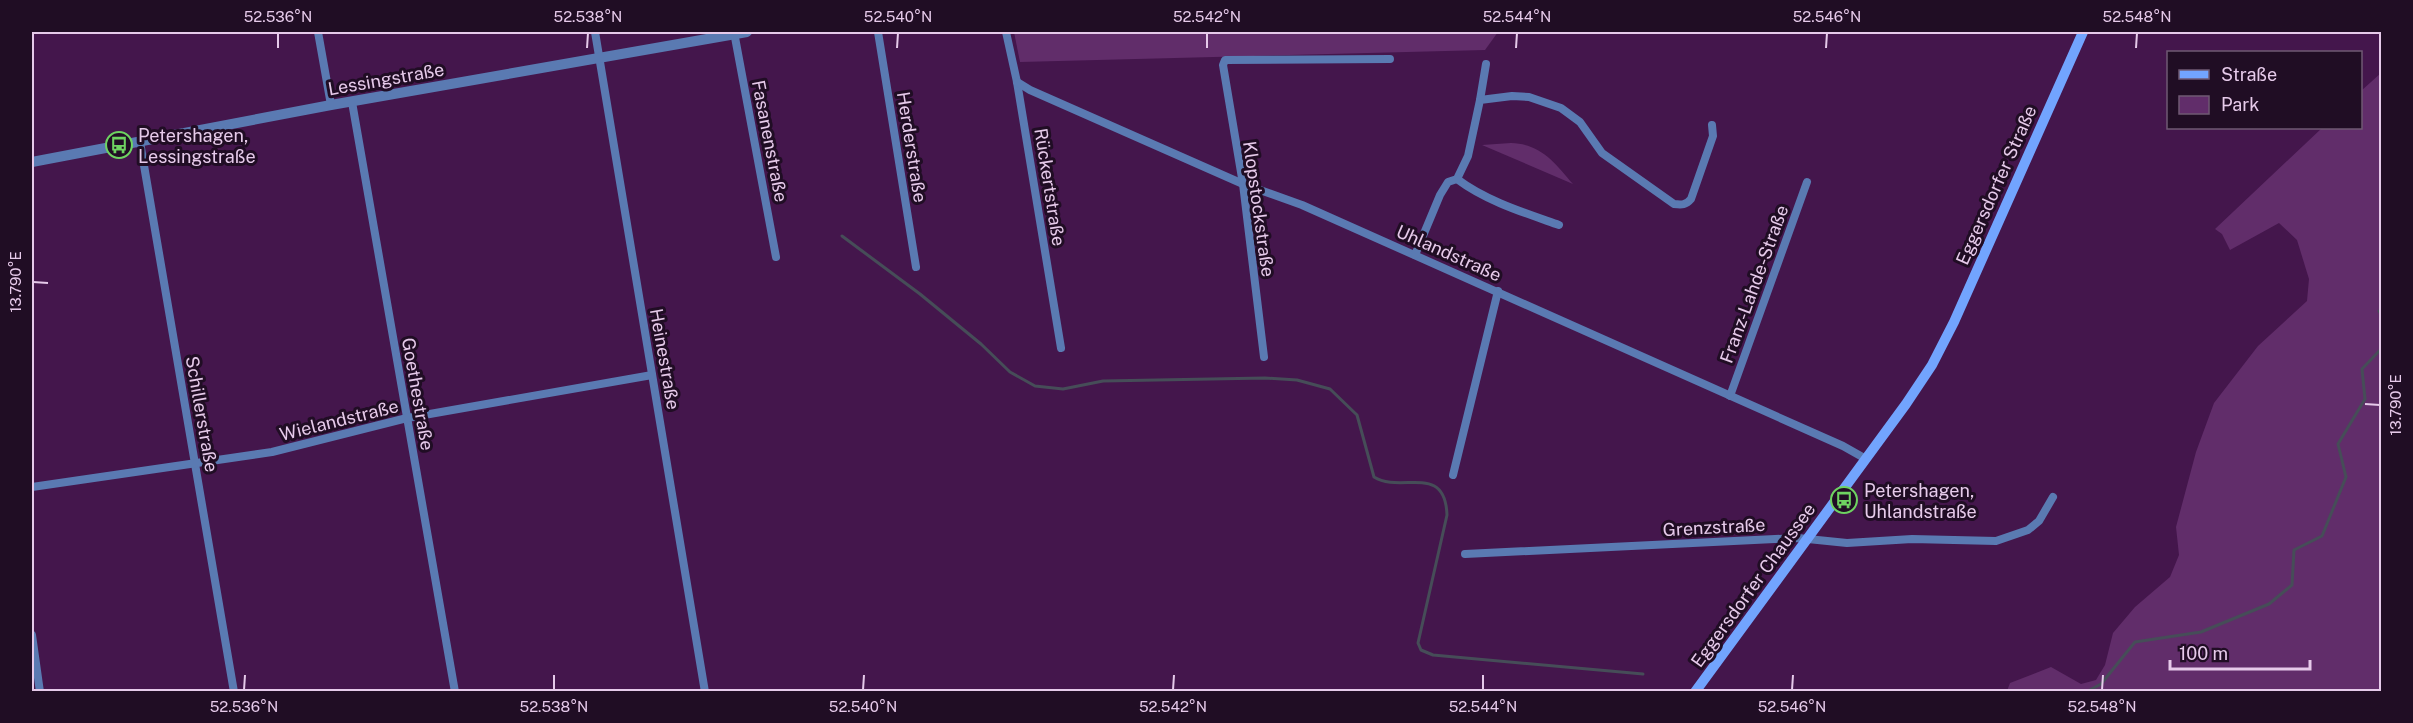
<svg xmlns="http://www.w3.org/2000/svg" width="2413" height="723" font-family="'Public Sans',sans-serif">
  <rect width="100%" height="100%" fill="#44164c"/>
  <g fill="#612d6a">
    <path d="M 1014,32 L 1498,32 L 1485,50 L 1020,62 Z"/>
    <path d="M 2381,73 L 2381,691 L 2007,691 L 2010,683 L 2051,667 L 2081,684 L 2096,680 L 2105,665 L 2113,633 L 2135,607 L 2170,577 L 2179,555 L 2176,527 L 2196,452 L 2214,403 L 2258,346 L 2307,301 L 2309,279 L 2297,240 L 2279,223 L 2230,250 L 2222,234 L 2215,229 L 2322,128 L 2360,128 L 2361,91 Z"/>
    <path d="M 1511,143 C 1541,144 1554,162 1573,184 L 1482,145 Z"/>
  </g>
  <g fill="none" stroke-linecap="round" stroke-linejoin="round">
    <g stroke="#464d58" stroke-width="3">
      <path d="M 842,236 L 920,294 L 981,344 L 1010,372 L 1035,386 L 1063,389 L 1103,381 L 1265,378 L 1297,380 L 1330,389 L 1357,415 L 1374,477 C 1401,494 1445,462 1447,515 L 1418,643 L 1421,650 L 1433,655 L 1643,674"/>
      <path d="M 2382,310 L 2379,311 L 2382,316"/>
      <path d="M 2086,692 L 2101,684 L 2135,642 L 2201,632 L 2269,604 L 2292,585 L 2294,550 L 2322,536 L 2346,477 L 2338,444 L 2365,399 L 2362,369 L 2382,348"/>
    </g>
    <g stroke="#5a7ab2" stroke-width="8">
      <path d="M 318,32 L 331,105"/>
      <path d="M 595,32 L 705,692"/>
      <path d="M 734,32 L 776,257"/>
      <path d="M 878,32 L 916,267"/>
      <path d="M 1006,32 L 1017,82 L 1061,348"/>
      <path d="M 1017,82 L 1030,90 L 1243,184 L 1302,205 L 1843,446 L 1866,459"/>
      <path d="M 1480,100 L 1486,64"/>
      <path d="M 352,102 L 455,692"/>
      <path d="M 140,142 L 234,692"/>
      <path d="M 1457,179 C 1486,201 1525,213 1559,225"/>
      <path d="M 1415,255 L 1440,195 L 1448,182 L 1457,179 L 1468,156 L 1480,100 L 1512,96 L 1529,97 L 1561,108 L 1580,122 L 1602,153 L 1674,204 C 1682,205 1686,205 1691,199 L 1713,136 L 1712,125"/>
      <path d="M 1264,357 L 1243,184 L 1223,65 L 1225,60 L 1390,59"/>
      <path d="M 1730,396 L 1807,182"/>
      <path d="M 1453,475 L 1498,291"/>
      <path d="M 32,487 L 272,452 L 407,418 L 652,375"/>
      <path d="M 1465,554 L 1798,538 L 1847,543 L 1912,539 L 1996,541 L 2028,530 L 2039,521 L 2053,497"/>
      <path d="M 32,635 L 40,692"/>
    </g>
    <path stroke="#5a7ab2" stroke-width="10" d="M 32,162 L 331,105 L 747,32"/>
    <path stroke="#72a4fe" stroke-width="10" d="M 1695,692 L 1906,404 L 1932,365 L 1954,322 L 2083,32"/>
  </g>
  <path fill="none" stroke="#e6caea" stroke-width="2" d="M 278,48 L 278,33M 587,48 L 588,33M 897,48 L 898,33M 1207,48 L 1207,33M 1516,48 L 1517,33M 1826,48 L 1827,33M 2136,48 L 2137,33M 33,282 L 48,283M 2365,404 L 2380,405M 244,690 L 245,675M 554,690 L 554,675M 863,690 L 864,675M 1173,690 L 1174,675M 1483,690 L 1483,675M 1792,690 L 1793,675M 2102,690 L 2103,675"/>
  <defs>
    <symbol id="bus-ring" viewBox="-11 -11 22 22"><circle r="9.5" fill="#200d24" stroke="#6ed361" stroke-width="1.5"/><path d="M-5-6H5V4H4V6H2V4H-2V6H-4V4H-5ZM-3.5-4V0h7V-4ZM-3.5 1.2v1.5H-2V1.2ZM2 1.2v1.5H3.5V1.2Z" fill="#6ed361"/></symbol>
  </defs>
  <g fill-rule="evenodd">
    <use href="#bus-ring" x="104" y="130" width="30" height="30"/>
    <use href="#bus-ring" x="1829" y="485" width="30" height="30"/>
  </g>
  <g text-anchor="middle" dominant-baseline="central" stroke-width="6" stroke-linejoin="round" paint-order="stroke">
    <g font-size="18" fill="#e6caea" stroke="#200d24">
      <text transform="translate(386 79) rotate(-10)">Lessingstraße</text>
      <text transform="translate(770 141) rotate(79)">Fasanenstraße</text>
      <text transform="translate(912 147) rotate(81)">Herderstraße</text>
      <text transform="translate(1996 185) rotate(-66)">Eggersdorfer Straße</text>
      <text transform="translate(1050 187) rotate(81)">Rückertstraße</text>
      <text transform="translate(1259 209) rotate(82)">Klopstockstraße</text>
      <text transform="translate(1449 253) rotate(24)">Uhlandstraße</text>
      <text transform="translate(1754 284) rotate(-70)">Franz-Lahde-Straße</text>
      <text transform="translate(665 359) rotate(80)">Heinestraße</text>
      <text transform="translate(418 394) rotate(80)">Goethestraße</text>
      <text transform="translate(202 414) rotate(80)">Schillerstraße</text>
      <text transform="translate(339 420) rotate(-14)">Wielandstraße</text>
      <text transform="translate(1714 527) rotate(-3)">Grenzstraße</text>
      <text transform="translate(1753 585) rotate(-54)">Eggersdorfer Chaussee</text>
    </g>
    <g font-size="18" fill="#e6caea" stroke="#200d24" text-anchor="start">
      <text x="138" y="135">Petershagen,<tspan x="138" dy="21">Lessingstraße</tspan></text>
      <text x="1864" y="490">Petershagen,<tspan x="1864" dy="21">Uhlandstraße</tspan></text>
    </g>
  </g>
  <rect width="2413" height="723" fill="none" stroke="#200d24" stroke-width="66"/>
  <rect x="2167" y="51" width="195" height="78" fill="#200d24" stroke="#6f5973" stroke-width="1.5"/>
  <rect x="2179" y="70" width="30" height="9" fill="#72a4fe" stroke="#6f5973" stroke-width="1.5"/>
  <text x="2221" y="81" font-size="18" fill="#e6caea">Straße</text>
  <rect x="2179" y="96" width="30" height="18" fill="#612d6a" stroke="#6f5973" stroke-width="1.5"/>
  <text x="2221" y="111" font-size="18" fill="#e6caea">Park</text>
  <path d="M2170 660v9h140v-9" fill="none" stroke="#e6caea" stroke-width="3"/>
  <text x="2179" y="660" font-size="18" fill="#e6caea" stroke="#200d24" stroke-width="4.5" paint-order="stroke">100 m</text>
  <rect x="33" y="33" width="2347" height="657" fill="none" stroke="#e6caea" stroke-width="2"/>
  <g font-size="15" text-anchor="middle" fill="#e6caea">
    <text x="278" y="22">52.536°N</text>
    <text x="588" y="22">52.538°N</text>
    <text x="898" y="22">52.540°N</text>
    <text x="1207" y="22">52.542°N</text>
    <text x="1517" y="22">52.544°N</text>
    <text x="1827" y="22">52.546°N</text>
    <text x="2137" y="22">52.548°N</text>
    <text transform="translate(16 282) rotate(-90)" y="5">13.790°E</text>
    <text transform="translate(2396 405) rotate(-90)" y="5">13.790°E</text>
    <text x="244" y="712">52.536°N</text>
    <text x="554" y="712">52.538°N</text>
    <text x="863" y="712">52.540°N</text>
    <text x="1173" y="712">52.542°N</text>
    <text x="1483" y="712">52.544°N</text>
    <text x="1792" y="712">52.546°N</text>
    <text x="2102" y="712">52.548°N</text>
  </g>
</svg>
